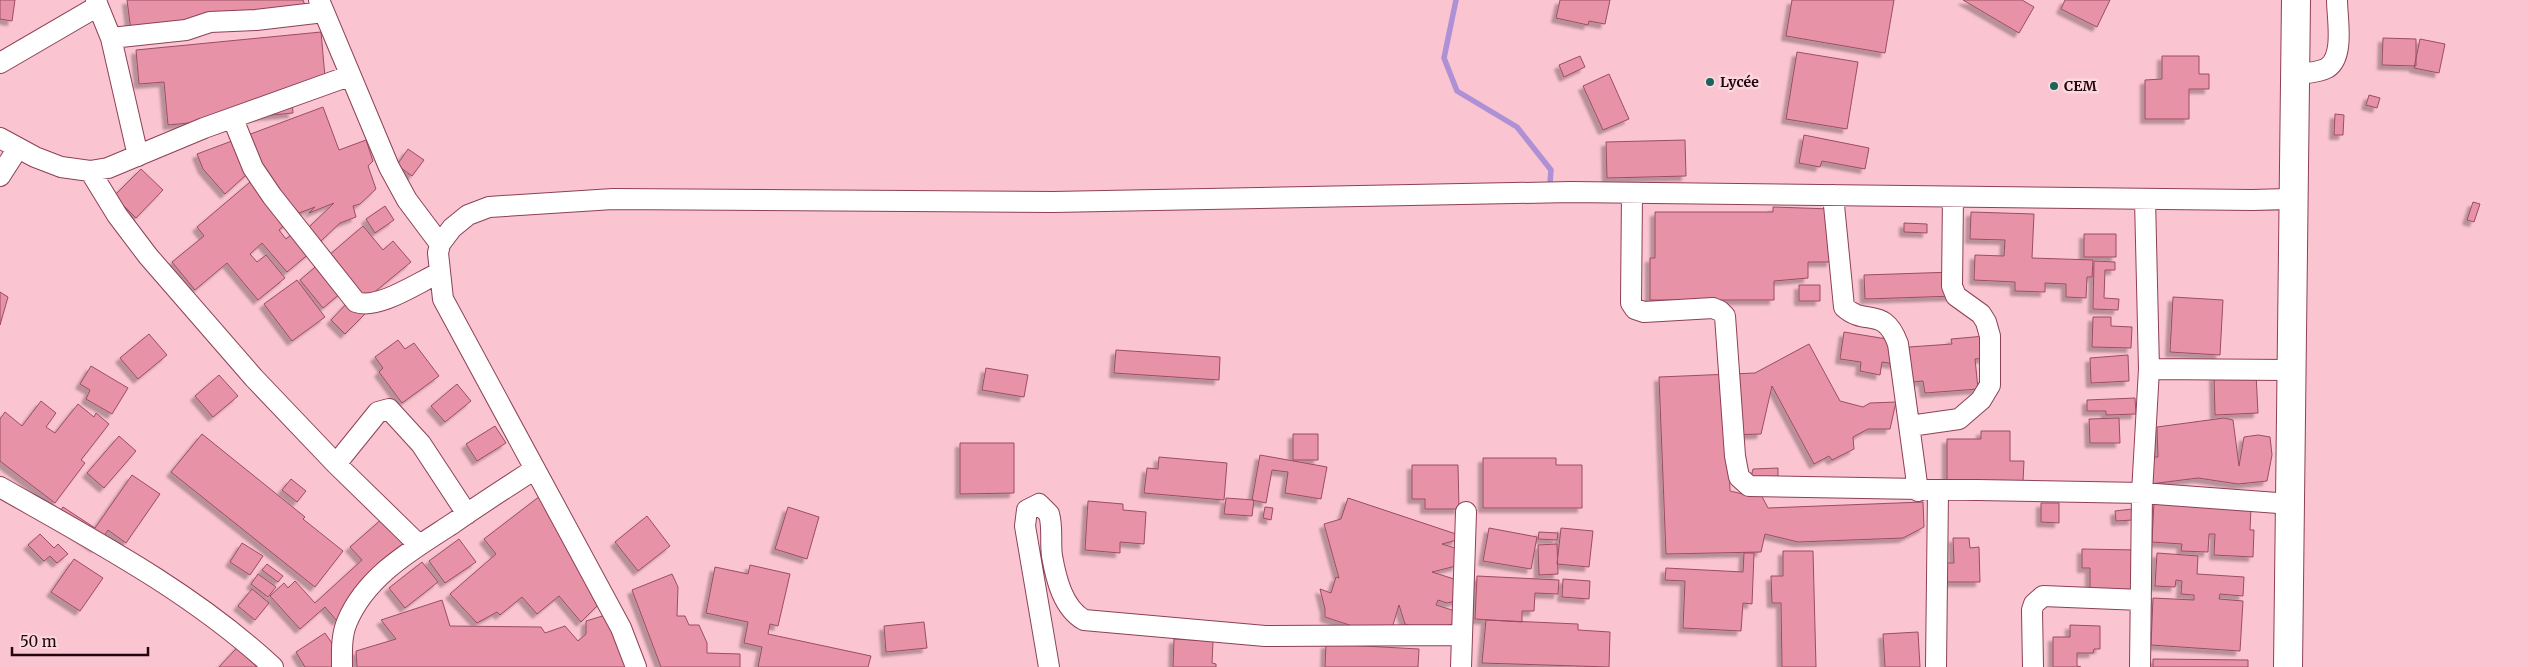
<svg xmlns="http://www.w3.org/2000/svg" width="2528" height="667" viewBox="0 0 2528 667" font-family="Merriweather,serif">
<defs>
<filter id="shadow"><feDropShadow dx="-4.5" dy="4.5" stdDeviation="1" flood-color="#0004"/></filter>
</defs>
<rect width="100%" height="100%" fill="#fac4d0"/>
<g fill="none" stroke-linecap="round" stroke-linejoin="round">
<path stroke="#ae90d5" stroke-width="5.5" d="M1456,0l-12,58 13,33 60,36 34,43 -1,13"/>
</g>
<path fill="#e792a7" stroke="#9b4d63" filter="url(#shadow)" d="M0,0h15l-3,21 -12,-2z
M127,0h176l3,8 -175,23z
M1560,0h50l-5,24 -16,-3 -1,4 -32,-7z
M1792,0h102l-9,53 -99,-17z
M1963,0h59l12,7 -15,26z
M2065,0h45l-13,27 -36,-18z
M321,32l5,56 -35,3 2,22 -125,12 -4,-43 -25,2 -3,-34z
M2383,38l33,1v27l-34,-1z
M2420,39l25,5 -6,29 -25,-5z
M1797,52l61,10 -11,67 -61,-10z
M1580,56l5,11 -21,10 -5,-12z
M2162,56h37v18h10v15h-20v30h-44v-39l17,-1z
M1609,74l20,45 -26,11 -20,-44z
M2369,95l11,3 -3,10 -11,-3z
M323,107l16,43 27,-10 7,21 -5,5 8,23 -16,15 -7,2 3,11 -16,6 -19,18 -13,-13 26,-25 -25,10 6,-6 -16,6 -43,-47 -31,28 -22,-25 -6,-15z
M2335,114l9,1 -1,20h-9z
M1804,135l65,13 -4,21 -43,-8 -2,6 -21,-4z
M1685,140l1,36 -79,2 -1,-36z
M408,149l16,11 -12,16 -15,-11z
M141,169l22,21 -27,28 -22,-22z
M256,177l36,42 -13,11 7,9 14,-12 17,20 -30,25 -25,-29 -12,11 7,8 9,-7 19,23 -27,22 -31,-37 -32,27 -23,-28 32,-26 -7,-9z
M2473,202l7,2 -6,18 -7,-2z
M385,206l9,14 -19,13 -9,-14z
M1773,207l58,2v53h-23v16l-34,3v19h-124v-42h5v-46h118z
M1971,212l63,2 -2,44 61,2 -1,17h-5l-1,21 -20,-1v-13l-21,-1v9l-30,-1v-9l-41,-2 1,-25 29,1 1,-16 -35,-1z
M1904,223l23,1v9l-23,-1z
M363,226l20,24 10,-9 18,21 -45,37 -13,-16 -30,25 -23,-28z
M2084,234h32v23h-32z
M2094,261l21,1v8h-10l-1,28 15,1 -1,11 -25,-1z
M1954,272l1,24 -90,3 -1,-24z
M297,280l28,37 -33,24 -28,-37z
M1799,285h21v16h-21z
M0,292l8,5 -8,28z
M2173,297l50,3 -3,55 -50,-3z
M350,300l15,14 -20,20 -14,-14z
M2093,317h18v9l21,1 -1,21 -39,-1z
M1844,332l55,9 -4,23 -13,-2 -2,13 -20,-4 1,-9 -21,-3z
M149,334l18,21 -29,24 -18,-21z
M1985,336l2,22 -12,1 3,30 -53,4 -2,-12 -11,1 -3,-35 43,-3 -1,-5z
M398,340l7,9 9,-6 25,33 -37,27 -23,-31 4,-4 -8,-11z
M1809,344l31,57 23,6 7,-4 26,-1 -6,27h-22l-15,8 1,12 -22,11 -3,-4 -15,8 -42,-78 -11,48 -33,1 2,56 17,4 6,-26 25,-1v10l-20,11 10,19 155,-6 1,25 -21,11 -105,4 -33,-8 -4,18 -95,2 -7,-177 96,-4z
M1116,350l104,7 -1,23 -105,-7z
M2128,355l1,26 -38,2 -1,-25z
M91,366l37,22 -16,26 -26,-15 4,-9 -10,-6z
M986,368l42,7 -4,22 -42,-7z
M2256,374l2,39 -43,2 -1,-39z
M219,375l19,21 -25,21 -18,-21z
M457,384l14,17 -26,21 -14,-16z
M2135,398l1,16 -30,1v-4h-19v-11z
M41,401l15,12 -10,14 9,6 23,-29 16,13 2,-4 13,11 -28,36 4,3 -30,40 -55,-42v-42l5,-7 17,14z
M2119,418l1,25h-30l-1,-24z
M2224,418l9,2 6,46 5,-29 14,-2 12,2 2,18 -5,26 -29,3 -40,-6 -48,6 3,-27h5l-1,-30z
M495,426l11,17 -29,18 -11,-17z
M1981,431h29v30h14l-1,21 -76,-1v-42h34z
M202,434l103,83 -2,2 40,32 -28,36 -144,-115z
M1293,434h25v26h-25z
M119,436l17,15 -32,37 -17,-15z
M960,443h54v50l-54,1z
M1260,455l67,12 -6,32 -36,-6 3,-21 -16,-2 -6,33 -14,-3z
M1159,457l68,6 -3,37 -80,-7 3,-25 11,1z
M1483,458h73v7h26v43h-99z
M1412,465h46l1,44h-34v-10h-13z
M132,475l28,19 -34,49 -18,-13 -12,18 -41,-29 8,-12 32,21z
M291,479l15,12 -9,11 -15,-12z
M540,496l61,106 -20,20 -22,-26 -22,18 -15,-17 -22,18 -3,-3 -20,11 -27,-29 46,-40 -12,-15z
M1226,498l28,2 -2,16 -28,-2z
M1348,498l108,36 1,6 -15,4 19,6 -5,16 -24,6 22,7 6,21 -13,3 -9,-3 -2,5 16,5 4,13 -29,8 -22,-7 -6,-19 -10,33 -64,-21v-8l-5,-20 11,4 5,-16 3,1 -15,-54 17,-5z
M1088,501l35,3v6l23,2 -2,32 -24,-2v11l-35,-3z
M2154,502l97,5 -1,23h4l-1,27 -39,-2 1,-21h-6l-1,18 -27,-1 1,-7 -30,-2z
M2041,503h18v20l-18,-1z
M788,507l31,10 -12,42 -32,-10z
M1265,507l8,1 -2,12 -8,-2z
M2132,509l1,11 -17,1 -1,-10z
M391,511l30,33 -84,77 -12,-14 -25,22 -30,-33 14,-13 4,5 7,-7 20,22 47,-43 -12,-13z
M647,516l23,30 -32,25 -23,-29z
M1489,528l48,9 -6,32 -48,-8z
M1561,528l32,3 -4,36 -32,-3z
M1539,532l19,1 -1,7 -19,-1z
M40,534l14,14 4,-4 10,10 -11,9 -7,-7 -6,5 -16,-16z
M1953,538h16l1,10 9,-1 1,35h-35l-1,-19h10z
M459,539l17,23 -31,21 -16,-22z
M242,543l21,13 -13,19 -20,-13z
M1557,544l1,30 -19,1 -1,-30z
M2082,549l55,1v43h-47v-25h-8z
M1783,551h30l3,116h-34l-1,-64h-9l-1,-27h12z
M1744,553h10l-2,51 -9,-1 -2,28 -58,-3 2,-47 -20,-1 1,-12 77,4z
M2157,553l41,3 -1,18 47,3 -1,19 -23,-2 -1,5 24,2 -3,50 -89,-6 2,-47 41,2v-5l-13,-1 1,-13 -6,-1 -1,7 -20,-1z
M74,559l29,19 -23,33 -29,-19z
M422,562l16,20 -33,26 -16,-20z
M267,564l16,12 -5,6 -16,-12z
M750,565l40,9 -12,52 -8,-2 -2,10 103,22 -3,11h-110l4,-20 -18,-4 4,-21 -42,-9 9,-46 33,7z
M258,574l18,13 -8,10 -17,-13z
M672,574l6,13 -1,29h8l4,9h10l8,18v10l33,1v13h-79l-29,-77z
M1477,576l82,4 -1,14 -23,-1 -1,18h-12v11l-47,-3z
M1563,579l27,2 -1,18 -27,-2z
M252,589l17,14 -14,17 -17,-14z
M442,600l8,26 91,1 4,6 20,-7 13,15 8,-7v-13l23,-7 21,53h-273l-1,-16 40,-12 -15,-19z
M1486,620l92,4v6l32,2 -1,35 -127,-4z
M924,622l3,26 -41,4 -2,-26z
M2070,625l30,1v23h-6l-1,4h-16v13l4,1h-28v-30h17z
M1918,632l2,35h-35l-2,-33z
M325,633l23,34h-43l-9,-15z
M247,637l20,30h-48z
M1174,639l39,2 -1,22 4,1v3h-43z
M1326,644l93,5 -1,18h-93z
M2153,659l95,1v7h-95z"/>
<g fill="none" stroke-linecap="round" stroke-linejoin="round">
<g stroke="#8c4157" stroke-width="22">
<path id="street" d="M319,0l70,167 18,33 33,44
M98,6l13,32 27,118
M111,38l75,-8 24,-8 46,-2 68,-8
M0,63l98,-57 -2,-6
M2296,74c9,-1 22,-1 31,-6 18,-11 10,-50 10,-68
M233,119l20,49 19,28 84,106c22,8 61,-19 83,-29
M0,138l35,19 26,10 29,4 18,-3 96,-40 145,-52
M90,171l27,44 31,41 106,122 82,86 83,81
M0,176l18,-28
M1632,193l-1,110 4,6 9,3 69,-4 7,3 5,5 10,140 4,21 10,9 393,7 150,11
M1833,195l11,112c22,20 40,-2 54,37l20,147
M2149,369l142,1
M1910,426l49,-7 22,-19 9,-15v-49l-4,-14 -5,-8 -25,-18 -4,-10 1,-89
M336,464l42,-52 11,-3 32,35 46,70
M0,487c95,54 192,105 273,180
M342,667c0,-15 -1,-31 5,-45 19,-46 65,-72 105,-98 27,-19 55,-37 83,-55
M636,667l-15,-39 -178,-329 -5,-46 2,-9 12,-16 16,-13 21,-8 124,-8 440,3 518,-10 681,8 41,-1
M1049,667l-24,-141 2,-16 12,-6 10,10c4,13 1,28 3,42 4,23 11,52 32,64l181,16 197,-1
M1461,667l5,-155
M1936,667l2,-176
M2033,667l-1,-57 2,-6 9,-8 98,4
M2140,667l2,-174 7,-124 -4,-170"/>
</g>
<g stroke="#8c4157" stroke-width="30">
<path id="secondary" d="M2288,667l8,-667"/>
</g>
<use href="#street" stroke="#fff" stroke-width="20"/>
<use href="#secondary" stroke="#fff" stroke-width="28"/>
</g>
<g fill="#1a645c" stroke="#fbd7de" stroke-width="2">
<circle cx="1710" cy="82" r="5"/>
<circle cx="2054" cy="86" r="5"/>
</g>
<g text-anchor="middle" dominant-baseline="central" stroke-width="5" stroke-linejoin="round" paint-order="stroke">
<g font-size="14" font-weight="bold" fill="#23050f" stroke="#fbd7de" text-anchor="start">
<text x="1720" y="82">Lycée</text>
<text x="2064" y="86">CEM</text>
</g>
</g>
<path d="M12 647v8h136v-8" fill="none" stroke="#23050f" stroke-width="2.5"/>
<text x="20" y="647" font-size="15" fill="#23050f" stroke="#fbd7de" stroke-width="4" paint-order="stroke">50 m</text>
</svg>
